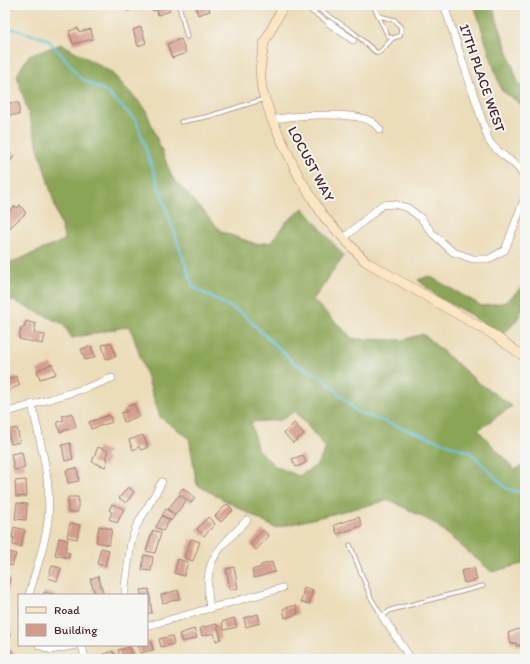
<svg xmlns="http://www.w3.org/2000/svg" width="530" height="664" viewBox="0 0 530 664" font-family="Itim,sans-serif">
<rect width="100%" height="100%" fill="#f6f6f2"/>
<filter id="ink" filterUnits="userSpaceOnUse"><feTurbulence type="fractalNoise" baseFrequency=".025" numOctaves="2"/><feDisplacementMap in="SourceGraphic" scale="8" xChannelSelector="R" yChannelSelector="G"/><feConvolveMatrix kernelMatrix="1 2 1 2 8 2 1 2 1" color-interpolation-filters="sRGB"/></filter>
<filter id="wash" filterUnits="userSpaceOnUse"><feTurbulence type="fractalNoise" baseFrequency=".012" numOctaves="4" result="noise"/><feDisplacementMap in="SourceGraphic" scale="16" xChannelSelector="R" yChannelSelector="G"/><feGaussianBlur stdDeviation="0.9" result="paint"/><feColorMatrix in="noise" values="0 0 0 0 0 0 0 0 0 0 0 0 0 0 0 0 0 1.4 0 .05"/><feComposite in="paint" operator="in"/></filter>
<g filter="url(#wash)">
<rect width="100%" height="100%" fill="#ecddba"/>
<path fill="#8ba557" stroke="#6a6241" fill-rule="evenodd" d="M474,5h18l27,80 6,-2v24l-24,-17z
M62,44l49,28 34,36 27,69 50,55 34,12 15,-2 14,-19 18,-15 41,48 -31,44 40,39 49,1 21,-6 56,49 33,23 -34,24 37,40 10,-6v99l-33,9 -58,-49 -44,-23 -115,28 -78,-43 -8,-47 -29,-21 -30,-91 -58,12 -9,-14 -58,-27v-32l60,-25 -48,-165 12,-20zM295,411l31,37 -9,17 -18,11 -24,-10 -18,-17 -6,-27 30,-2z
M429,276l53,30 24,-4 19,-18c0,24 -3,34 -22,50l-12,-5 -20,-14 -33,-18 -20,-17z"/>
<g fill="none" stroke-linecap="round" stroke-linejoin="round">
<path stroke="#64c7e2" stroke-width="2" d="M5,30l8,-1 34,10 18,19 15,20 25,13 31,29 57,167 50,27 51,49 28,14 35,35 113,40 36,36 19,6"/>
</g>
<g id="blocks">
<path fill="#d49b8c" d="M125,5h15l1,2 -14,4z
M151,5h17l2,6 -12,4 -1,-5 -4,1z
M195,5h13l2,6 -12,4z
M141,27l5,16 -8,3 -5,-16z
M78,28l1,4 12,-3 2,10 -20,5 -4,-13z
M181,39l5,14 -14,5 -5,-14z
M5,103h14v12h-14z
M5,150l9,6 -5,7 -4,-3z
M20,205l6,8 -19,17 -2,-2v-13l10,-9 2,2z
M26,321l10,3 -2,9 11,2 -2,9 -24,-5 2,-11h3z
M111,342l5,14 -10,3 -4,-14z
M91,346l4,11 -10,3 -4,-11z
M52,364l4,10 -16,5 -3,-9z
M16,376l4,9 -15,7v-11z
M134,404l5,12 -15,6 -3,-9 6,-2 -2,-4z
M72,413l4,14 -16,5 -3,-10 7,-2 -2,-4z
M109,415l3,7 -21,7 -2,-7z
M294,423l10,11 -11,9 -9,-10z
M17,428l3,14 -9,2 -3,-14z
M143,435l5,12 -7,3 -2,-3 -6,3 -4,-10z
M70,443l3,16 -8,2 -3,-16z
M98,447l10,4 -3,7 3,1 -3,8 -13,-5z
M22,452l3,16 -11,2 -3,-16z
M303,455l3,8 -10,4 -4,-8z
M77,468l2,13 -11,2 -2,-13z
M26,480l1,16 -11,1 -1,-16z
M128,487l6,5 -8,11 -7,-5z
M183,488l12,10 -4,5 -12,-10z
M179,495l7,6 -11,14 -7,-6z
M68,497h10v15h-10z
M17,503l10,1 -1,16 -11,-1z
M112,504l12,5 -7,14 -8,-4 3,-7 -3,-2z
M227,504l6,6 -12,12 -6,-6z
M166,509l9,6 -4,6 -9,-6z
M162,516l8,4 -7,11 -7,-4z
M208,517l7,7 -11,12 -7,-7z
M359,517l3,9 -25,8 -3,-9z
M70,523l10,2 -3,14 -10,-2z
M99,526l13,3 -3,16 -13,-3z
M14,527l11,3 -4,17 -8,-2 1,-7h-2z
M153,530l8,3 -6,20 -9,-2z
M263,530l6,6 -13,14 -6,-6z
M59,538l9,2 -3,12 5,1 -1,5 -14,-3z
M191,539l9,3 -7,19 -9,-3z
M101,548l8,2 -4,16 -8,-2z
M7,551l9,3 -4,12 -7,-2z
M144,555l9,2 -2,14 -9,-1z
M178,559l10,3 -4,14 -10,-3z
M272,562l3,10 -21,6 -2,-8 9,-3v-2z
M52,566l9,2 -4,13 -9,-3z
M234,567l4,21 -8,2 -4,-21z
M474,568l3,12 -13,3 -3,-12z
M98,576l5,16 -8,3 -5,-16z
M5,578l5,1 -4,17h-1z
M304,587l9,3 -4,14 -8,-2z
M149,589l3,24h-5v-18h-6v-5z
M178,590l2,9 -17,4 -2,-8z
M44,592l11,2v1h-11z
M296,605l2,9 -13,4 -2,-9z
M258,614l2,9 -14,4 -2,-9z
M234,618l3,9 -13,3 -2,-8z
M5,624h3l2,12 -5,1z
M217,624l4,15 -5,2 -2,-8 -12,3 -2,-8z
M524,627l1,17 -8,2 -1,-3 -5,1 -3,-11z
M194,629l3,9 -15,4 -3,-8z
M172,636l2,8 -13,3 -2,-8z
M151,641l2,9 -13,3 -2,-8h9v-3z
M8,647l8,9 -3,3h-6l-2,-2v-8z
M130,647l3,8 -13,3 -2,-8z
M113,651l2,8h-13l-1,-4z"/>
</g>
</g>
<g filter="url(#ink)">
<use href="#blocks" fill-opacity="0" stroke="#9b7e72" stroke-width="1"/>
<g fill="none" stroke-linecap="round" stroke-linejoin="round">
<g stroke="#9b7e72" stroke-width="5">
<path id="service" d="M179,5l8,32
M302,5l27,18
M313,5l40,27 24,21 3,-1 13,-14
M373,5l15,31 5,2 7,-2 1,-8 -6,-8 -16,-4
M5,7l7,-2
M181,122l29,-6 54,-17
M350,545l21,53 11,18 9,-6 92,-24"/>
</g>
<g stroke="#9b7e72" stroke-width="8">
<path id="minor" d="M444,5l45,136c12,18 34,21 36,43
M329,23l24,17
M272,120c21,-5 76,-8 96,0 5,2 9,6 12,10
M344,238l38,-33 12,-1 14,4 13,10 11,15 21,19 20,7h16l16,-9 20,-53
M5,413l84,-26 23,-9
M29,595c6,-23 17,-52 19,-75 4,-38 -8,-78 -16,-116
M125,595v-8l6,-45 5,-15 26,-45
M210,609c-8,-49 5,-56 37,-89
M382,616l29,43
M147,626l135,-38
M39,645l12,5 26,-5
M82,645l3,14"/>
</g>
<g stroke="#9b7e72" stroke-width="10">
<path id="secondary" d="M284,5l-20,38 -4,27 2,20 10,30 27,57 25,40 41,44 127,73 33,23"/>
</g>
<use href="#service" stroke="#fff" stroke-width="3.5"/>
<use href="#minor" stroke="#fff" stroke-width="7"/>
<use href="#secondary" stroke="#fbe6c4" stroke-width="9"/>
</g>
</g>
<g text-anchor="middle" dominant-baseline="central" stroke-width="4" stroke-linejoin="round" paint-order="stroke">
<g font-size="14" fill="#4a1f2b" stroke="#f6f6f2">
<text transform="translate(482 78) rotate(71)">17TH PLACE WEST</text>
<text transform="translate(311 164) rotate(62)">LOCUST WAY</text>
</g>
</g>
<rect width="530" height="664" fill="none" stroke="#f6f6f2" stroke-width="20"/>
<rect x="18" y="594" width="130" height="52" fill="#f6f6f2" stroke="#b1a0a2"/>
<rect x="26" y="607" width="20" height="6" fill="#fbe6c4" stroke="#b1a0a2"/>
<text x="54" y="614" font-size="12" fill="#4a1f2b">Road</text>
<rect x="26" y="624" width="20" height="12" fill="#d49b8c" stroke="#b1a0a2"/>
<text x="54" y="634" font-size="12" fill="#4a1f2b">Building</text>
</svg>
